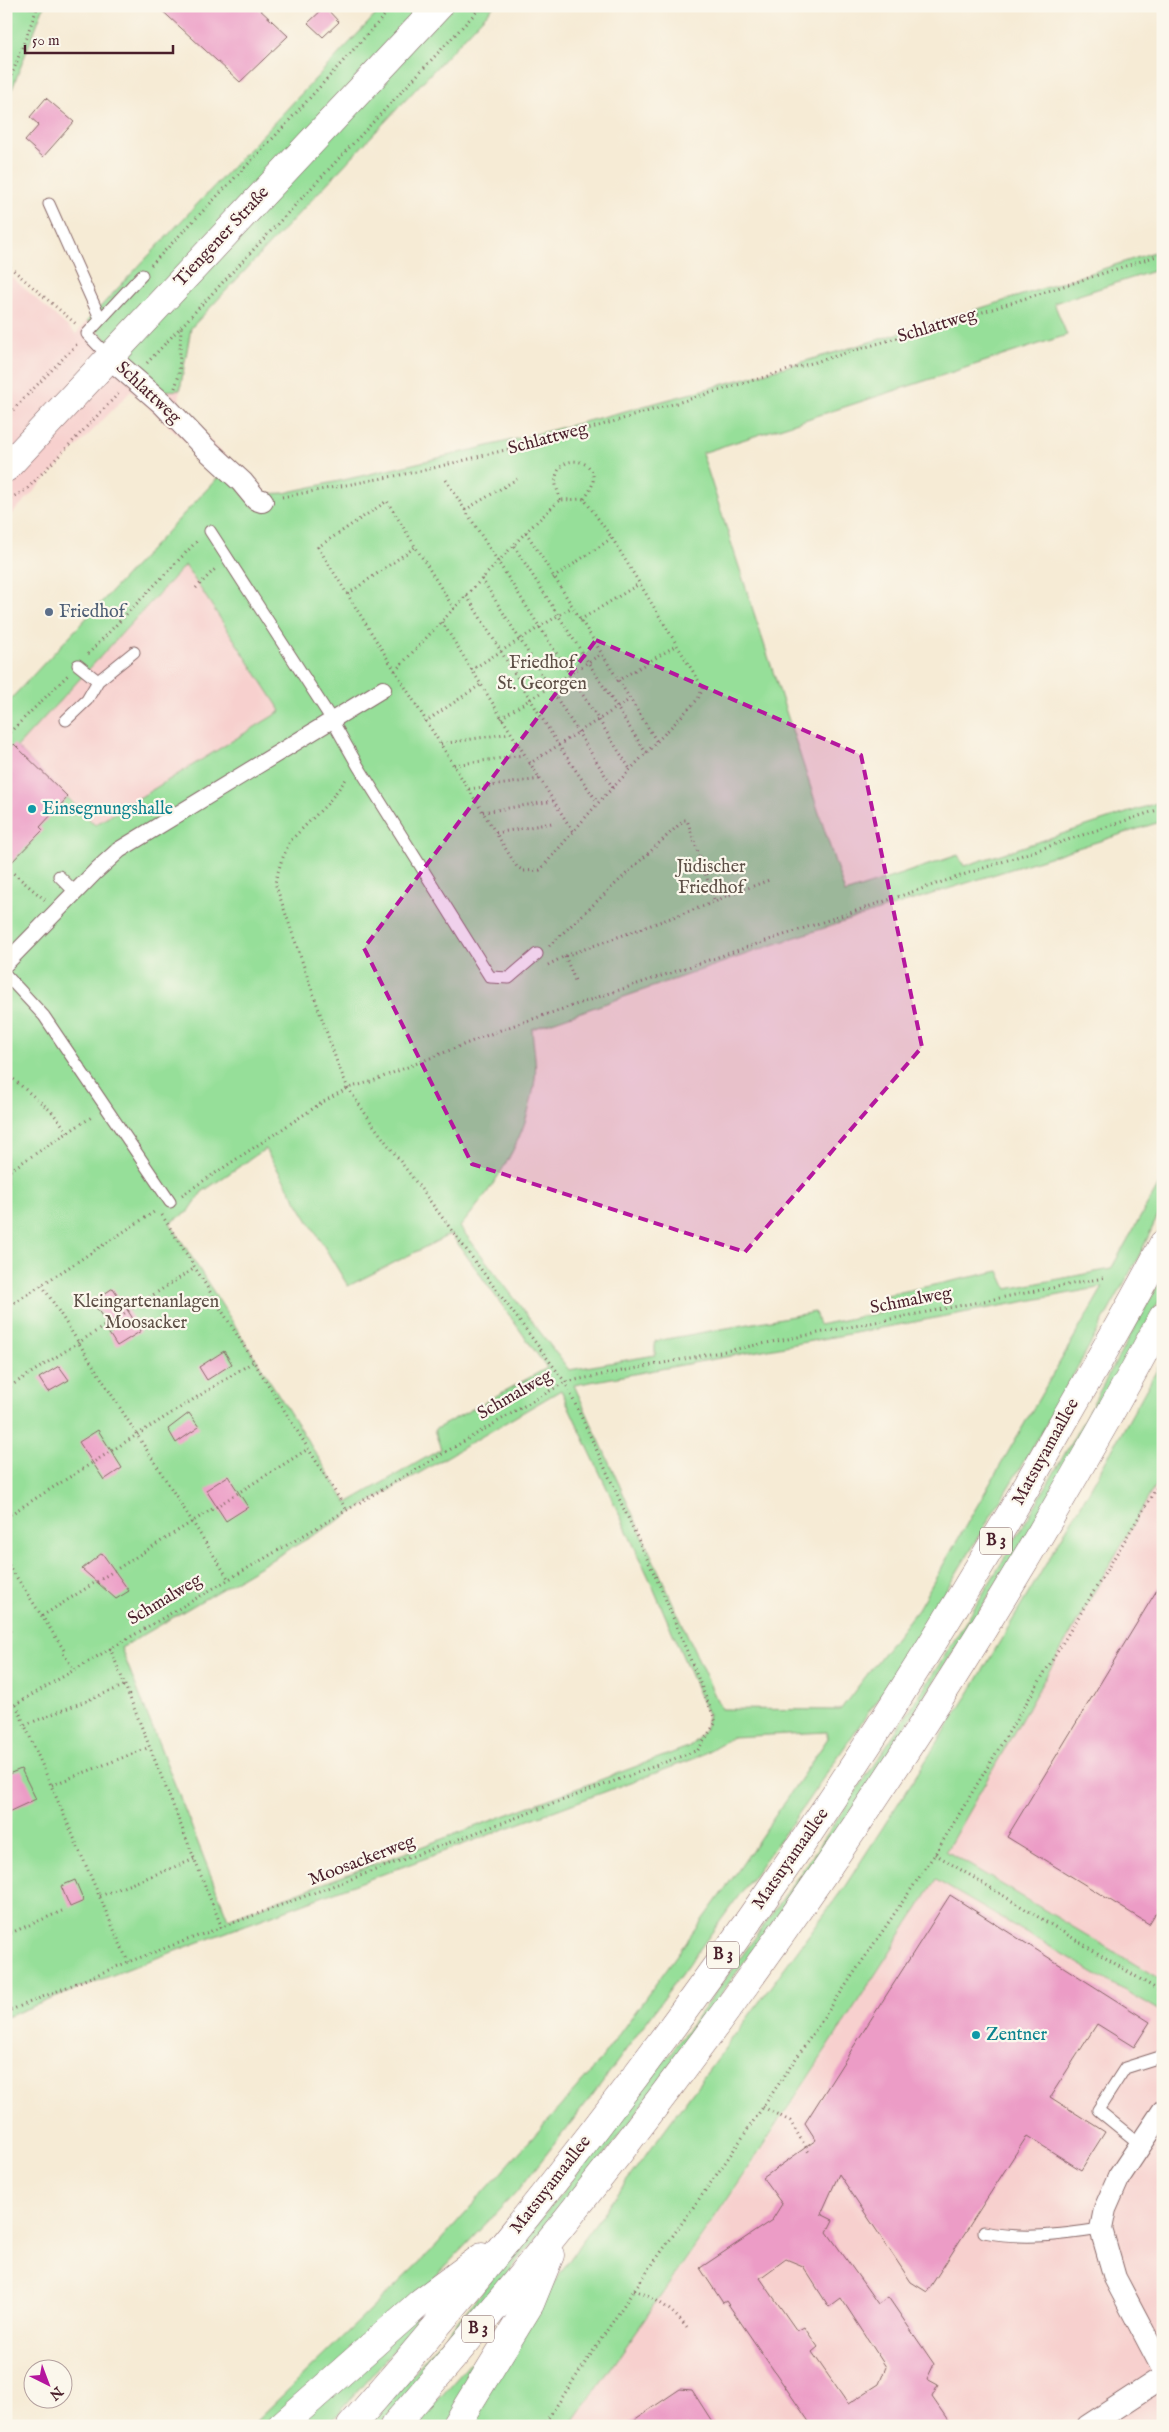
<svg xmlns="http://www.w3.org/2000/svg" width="1169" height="2432" viewBox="0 0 1169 2432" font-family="'IM FELL English',serif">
<rect width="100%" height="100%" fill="#fbf7ec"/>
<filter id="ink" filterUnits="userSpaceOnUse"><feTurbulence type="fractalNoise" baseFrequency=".02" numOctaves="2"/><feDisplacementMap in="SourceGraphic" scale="10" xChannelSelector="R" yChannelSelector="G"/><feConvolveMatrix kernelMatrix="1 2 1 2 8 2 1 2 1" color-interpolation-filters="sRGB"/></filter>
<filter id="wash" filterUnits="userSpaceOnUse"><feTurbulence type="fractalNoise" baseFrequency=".0096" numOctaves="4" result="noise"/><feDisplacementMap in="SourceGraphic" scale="20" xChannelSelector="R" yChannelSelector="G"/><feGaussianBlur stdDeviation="1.12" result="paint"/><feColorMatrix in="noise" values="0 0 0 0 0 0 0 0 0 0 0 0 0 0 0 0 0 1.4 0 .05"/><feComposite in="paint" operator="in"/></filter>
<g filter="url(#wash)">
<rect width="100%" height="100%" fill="#f6ebd5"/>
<path fill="#f7d0ce" d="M6,272l70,62 11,-13 75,70 18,-1 -1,11 25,34 61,59 1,18 -14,-6 -52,-51 -69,-64 -125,129z
M185,565l97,146 -187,114 -78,-78z
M1163,1472v509l-217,-130z
M936,1880l227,133v413h-593l110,-156 111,-164z"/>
<path fill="#96df99" stroke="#707f62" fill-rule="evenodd" d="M6,6h38l-38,99z
M384,6h110l-303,322 -11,62 -18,1 -75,-70z
M1163,249v19l-109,35 13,32 -365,118 143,440 113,-38 6,11 199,-65v20l-370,117 -261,91c1,16 5,34 3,50 -7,58 -38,104 -75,148l109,143 86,-15v-14l160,-29 4,13 73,-15 -5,-15 112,-24 8,18 104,-20 52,-92v28l-24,51 -95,172 -143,237 -106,154 -197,269 -78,100 -84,88 -7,34 -102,116h-76l181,-176 161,-180 144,-198 91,-134 -2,-6 -94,5 -36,21 -553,205 -137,54v-1313l218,-233 28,35 14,6 -1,-18 19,-1c298,-64 590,-147 879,-244zM185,565l96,146 -186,114 -78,-78zM265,1149l83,137 103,-52 96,134 -113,62 7,19 -94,54 -177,-280 19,-12 13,-19zM1103,1287l-184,320 -79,103 -119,-1 -147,-324zM561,1390l88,188 59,137c-2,15 -8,23 -20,32l-460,172 -107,-271z
M1163,1276v18l-135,240 -174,274 -229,321 -183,225 -63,72h-11c172,-199 335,-406 481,-624 60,-89 119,-181 173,-274 49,-83 94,-167 141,-252z
M1163,1359v113l-217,379 217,130v32l-227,-133c-118,185 -239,367 -366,546h-155l80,-91 41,-24 44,-67 265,-358 125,-194 118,-199z"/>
<g id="blocks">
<path fill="#ec9cc6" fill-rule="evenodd" d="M157,6h99l32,30 -48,46z
M325,7l14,15 -16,15 -15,-14z
M46,98l28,24 -31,35 -18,-16 14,-16 -9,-8z
M14,744l54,53 -28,30 3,3 -37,38v-116z
M113,1288l28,43 -24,15 -9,-14 4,-2 -20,-28z
M224,1351l8,13 -25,16 -8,-13z
M59,1366l10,14 -21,12 -9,-14z
M189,1413l10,14 -23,16 -8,-14z
M98,1430l24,38 -18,12 -25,-38z
M228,1476l20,31 -22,14 -20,-31z
M102,1553l27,38 -13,8 -34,-30z
M1163,1580v321l-14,23 -142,-87z
M21,1769l15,30 -30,14v-38z
M75,1880l9,21 -14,6 -9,-21z
M950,1895l200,127 -16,25 -37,-23 -47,73 55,35 -24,38 -54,-34 -100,156 -16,-10 -72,-108 -18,40 12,6 -6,12 51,72 10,-7 46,67 -7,15 11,6 -6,12 20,29h-140l-86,-125 -3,2 -23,-35 72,-48 10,-16 -19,-26 53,-38 -11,-17zM786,2259l17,7 26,41 12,-9 45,69 -7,17 -31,20 -36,-52 6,-5 -14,-20 -7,4 -37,-53z
M680,2389l12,1 23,36h-90z"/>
</g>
</g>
<g filter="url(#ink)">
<use href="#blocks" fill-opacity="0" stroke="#866666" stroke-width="1"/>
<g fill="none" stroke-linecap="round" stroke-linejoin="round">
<g stroke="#866666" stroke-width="13">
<path id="service" d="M49,204l51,114
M109,357l-22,-23 55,-59
M210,531l122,189 26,46 132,211 19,1 28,-24
M98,681l36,-29
M66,720l21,-20 11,-19 -20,-16
M59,876l16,16
M6,975l38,41 126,186
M1141,2145l-43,-35 27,-42 38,-12
M984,2232c39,8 78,3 117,-3"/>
</g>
<g stroke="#866666" stroke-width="18">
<path id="pedestrian" d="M6,963l90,-92 23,-21 264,-161"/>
</g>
<g stroke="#866666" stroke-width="24">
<path id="minor" d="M109,357l54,47 42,44 37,34 14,17 6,2
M1163,2111l-44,66 -14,32 -4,20 14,49 48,91
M1088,2426l75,-49"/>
</g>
<g stroke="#866666" stroke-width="29">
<path id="tertiary" d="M6,468l433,-462"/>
</g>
<g stroke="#866666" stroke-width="29">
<path id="trunk" d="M281,2426l140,-124 61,-45
M351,2426c268,-306 506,-639 706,-993 35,-62 73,-124 106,-189
M394,2426c297,-340 555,-711 769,-1109
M455,2426l75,-122 20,-49"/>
</g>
<path stroke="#866666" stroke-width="3" stroke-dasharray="1 4" stroke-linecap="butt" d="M6,90l32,-84
M6,264l70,60
M151,265l126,-131 116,-128
M147,363l335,-357
M175,388l4,-13 2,-48
M6,417l71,-73
M446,480l184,289
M282,497l139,-26 164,-41 376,-111 202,-65
M560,500c-1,-8 -6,-15 -4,-23 6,-30 58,-14 28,22
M6,501l21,-12 92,-96
M465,510l52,-31
M526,532l131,210
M514,546l132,207
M553,578l59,-40
M482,579l131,209
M196,588l20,-20
M348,594l67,-47
M467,596l92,150 39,57
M454,609l-67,-108 -69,46 199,320 7,4 16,-1 58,-67 100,-104 5,-11 -91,-150 -28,-39
M580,620l59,-36
M442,622l131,210
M88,654l110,-114
M471,670l101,-63
M395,671l131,-139 34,-32 24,-1
M617,681l60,-36
M501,718l100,-64
M425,722l55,-37
M6,736l62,-61
M441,744l69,-11
M529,764l100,-64
M454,765l69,-10
M469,789l71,-10
M483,812l70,-11
M496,833l56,-10
M6,867l39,33
M549,946l135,-126h3l28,82
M565,956l11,27
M548,965l17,-9 150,-54 9,-5 45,-17
M6,1073l45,38 18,22
M6,1173l87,-57
M182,1195l141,-93 25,-14 22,-6 133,-53 660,-221
M162,1215l184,294
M42,1285l186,293
M6,1308l151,-98
M6,1389l189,-121
M6,1517l247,-155
M6,1561l58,89 -1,3 11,17
M42,1616l266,-167
M6,1632l5,-2
M110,1648l112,280
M16,1705l112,257
M6,1710l559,-328 538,-104
M25,1725l101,-40
M52,1785l98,-38
M6,1791l2,-1
M935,1854l228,139
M100,1896l95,-37
M6,1935l56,-24
M6,2012l122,-50 570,-212 18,-28 -53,-129 -98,-211 -194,-260 -23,-34 -10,-23 -63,-182 6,-21 9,-21 37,-37 21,-27
M763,2107l27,14 20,33
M634,2290c23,9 38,19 53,38
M543,2426l91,-136 93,-130 208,-306 228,-377"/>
<use href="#service" stroke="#fff" stroke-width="11"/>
<use href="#pedestrian" stroke="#fff" stroke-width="16"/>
<use href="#minor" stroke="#fff" stroke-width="22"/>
<use href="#tertiary" stroke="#fff" stroke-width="28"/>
<use href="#trunk" stroke="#fff" stroke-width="28"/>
</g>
</g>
<path fill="#b5179e" fill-opacity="0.2" stroke="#b5179e" stroke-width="4" stroke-dasharray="10 6" stroke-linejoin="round" d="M596,640l265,115 61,292 -177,205 -273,-88 -108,-216z"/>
<circle fill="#5c6f8a" stroke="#fbf7ec" stroke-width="2" cx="49" cy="612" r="5"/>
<g fill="#0f9aa8" stroke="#fbf7ec" stroke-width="2">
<circle cx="32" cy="809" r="5"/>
<circle cx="976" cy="2035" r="5"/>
</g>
<g text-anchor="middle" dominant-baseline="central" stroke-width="4.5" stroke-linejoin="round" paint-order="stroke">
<g fill="#fbf7ec" stroke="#7f6065" stroke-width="1">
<rect x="980" y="1527.5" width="32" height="27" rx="4"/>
<rect x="707" y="1941.5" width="32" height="27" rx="4"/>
<rect x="462" y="2315.5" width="32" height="27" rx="4"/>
</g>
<g font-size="16" font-weight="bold" fill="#4a1f2b">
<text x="996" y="1541">B 3</text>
<text x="723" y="1955">B 3</text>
<text x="478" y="2329">B 3</text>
</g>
<g font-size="18" fill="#4a1f2b" stroke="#fbf7ec">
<text transform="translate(222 237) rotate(-47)">Tiengener Straße</text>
<text transform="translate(937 326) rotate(-17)">Schlattweg</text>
<text transform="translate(148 393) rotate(43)">Schlattweg</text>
<text transform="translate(548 439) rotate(-15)">Schlattweg</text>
<text transform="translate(911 1301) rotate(-11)">Schmalweg</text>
<text transform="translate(515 1395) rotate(-30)">Schmalweg</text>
<text transform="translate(1046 1452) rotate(-61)">Matsuyamaallee</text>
<text transform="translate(165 1600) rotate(-31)">Schmalweg</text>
<text transform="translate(791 1859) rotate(-55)">Matsuyamaallee</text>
<text transform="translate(362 1861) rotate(-21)">Moosackerweg</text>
<text transform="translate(551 2185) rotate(-52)">Matsuyamaallee</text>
</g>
<g font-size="18" fill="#4e5e75" stroke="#fbf7ec" text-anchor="start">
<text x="59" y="612">Friedhof</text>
</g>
<g font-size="18" fill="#5d4f46" stroke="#fbf7ec">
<text x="542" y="663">Friedhof<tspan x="542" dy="21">St. Georgen</tspan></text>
<text x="711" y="867">Jüdischer<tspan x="711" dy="21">Friedhof</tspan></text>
<text x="146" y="1302">Kleingartenanlagen<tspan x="146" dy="21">Moosacker</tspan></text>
</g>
<g font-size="18" fill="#0d838f" stroke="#fbf7ec" text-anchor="start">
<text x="42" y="809">Einsegnungshalle</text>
<text x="986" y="2035">Zentner</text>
</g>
</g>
<rect width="1169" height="2432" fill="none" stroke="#fbf7ec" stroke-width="25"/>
<g transform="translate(48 2384) rotate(138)"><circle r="24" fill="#fbf7ec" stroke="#b4a19f"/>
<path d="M0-4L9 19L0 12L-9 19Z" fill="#b5179e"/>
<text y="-8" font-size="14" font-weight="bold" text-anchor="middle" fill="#4a1f2b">N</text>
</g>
<path d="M25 45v8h148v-8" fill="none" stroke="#4a1f2b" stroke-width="2.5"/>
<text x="32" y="45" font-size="15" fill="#4a1f2b" stroke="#fbf7ec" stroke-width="4" paint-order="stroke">50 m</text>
</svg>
